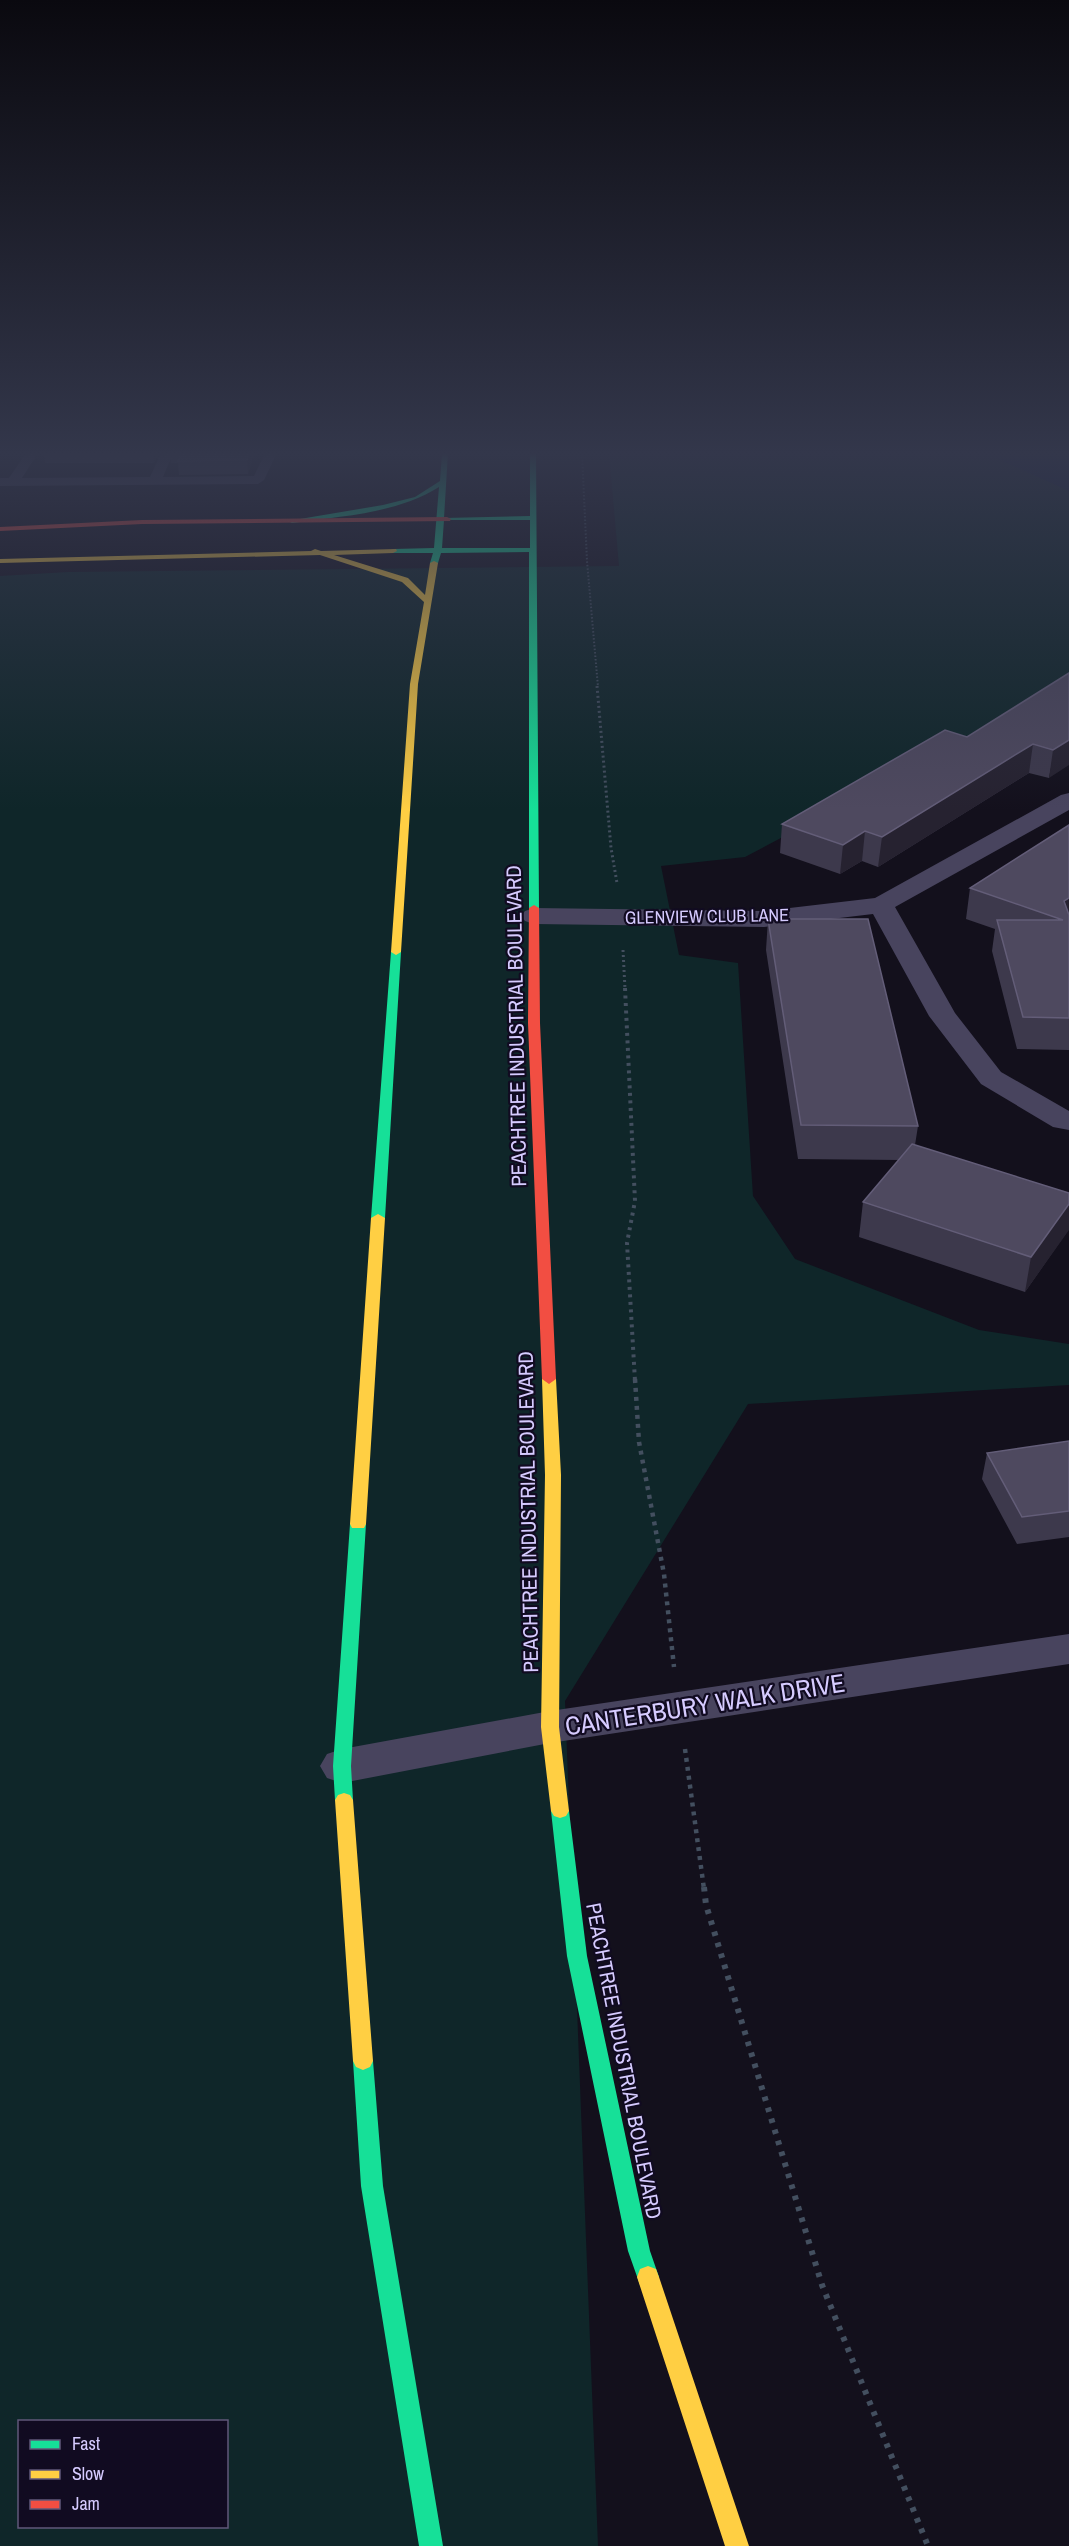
<svg xmlns="http://www.w3.org/2000/svg" width="1069" height="2546" viewBox="0 0 1069 2546" font-family="'Archivo Narrow',sans-serif">
<rect width="100%" height="100%" fill="#13101c"/>
<path fill="#0f2629" fill-rule="evenodd" d="M609,453h460v232l-324,172 -84,9 18,89 59,8 15,233 42,63 184,71 90,14v41l-321,19 -183,297 33,845h-598v-1970l68,-4 551,-6zM20,2422h206v104h-206z"/>
<path fill="#07153d" d="M985,453h84v38z"/>
<g fill="none" stroke-linecap="round" stroke-linejoin="round">
<path stroke="#434f5f" stroke-width="2" stroke-dasharray="1.5 2" stroke-linecap="butt" d="M582,453l5,108 11,126"/>
<path stroke="#434f5f" stroke-width="3" stroke-dasharray="2 3" stroke-linecap="butt" d="M597,686l14,162 6,35
M623,950l2,39"/>
<path stroke="#434f5f" stroke-width="4" stroke-dasharray="3 4.5" stroke-linecap="butt" d="M625,988l10,213 -8,42 8,138"/>
<path stroke="#434f5f" stroke-width="4.5" stroke-dasharray="4 5" stroke-linecap="butt" d="M635,1379l4,63 25,132 10,93
M685,1749l19,140"/>
<path stroke="#434f5f" stroke-width="6" stroke-dasharray="4.5 7" stroke-linecap="butt" d="M704,1887l2,18 116,380 106,261"/>
<path fill="#48445e" fill-rule="evenodd" d="M26,453h12l-16,25 128,-1 11,-24h12l-10,24 91,-1 11,-23h12l-13,27 -6,4 -258,2v-8h9z"/>
<path fill="#48445e" fill-rule="evenodd" d="M1069,793v17l-174,97 60,106 46,59 68,39v19l-16,-3 -72,-43 -52,-68 -56,-102 -109,13 -230,-3 -9,-3 -4,-5 4,-5 9,-3 230,3 111,-13 186,-103z
M1069,1634v30l-519,79 -208,40 -15,-5 -7,-12 7,-12 15,-5 208,-38z"/>
<path fill="#16e098" fill-rule="evenodd" d="M442,453h6l-4,65 86,-2v-63h6l3,455 -5,3 -5,-3v-356l-88,1 -3,10 -4,2 -4,-2 3,-10h-43l-1,-2 4,-2 41,-1 5,-61c-43,27 -98,29 -147,36l-4,-2 95,-16 32,-8 25,-16zM444,520h86v28h-88z
M396,949l5,3 -16,266 -7,4 -7,-4 20,-266z
M358,1519l6,1 2,4 -15,242 2,34 -3,5 -6,2 -6,-2 -3,-5 -2,-34 17,-242 2,-4z
M560,1804l6,2 3,5 18,145 63,295 9,26 -3,8 -8,3 -8,-3 -12,-34 -61,-295 -16,-145 3,-5z
M363,2052l7,3 3,6 10,125 60,360h-24l-58,-360 -8,-125 3,-6z"/>
<path fill="#ffcf43" fill-rule="evenodd" d="M315,549l6,2 75,-2 1,2 -4,2 -59,2 74,23 17,17 5,-32 4,-2 4,2 -20,121 -17,268 -5,3 -5,-3 19,-268 14,-82 -22,-20 -82,-27 -320,8v-4l311,-8z
M378,1214l7,4 -19,306 -2,4h-12l-2,-4 21,-306z
M549,1374l7,5 5,96 -2,252 10,84 -3,5 -6,2 -6,-2 -3,-5 -10,-84 4,-252 -3,-96z
M344,1793l6,2 3,5 20,261 -3,6 -7,3 -7,-3 -3,-6 -18,-261 3,-5z
M648,2266l8,3 3,8 90,269h-24l-88,-269 3,-8z"/>
<path fill="#f24e42" fill-rule="evenodd" d="M447,517l4,2 -1,2 -308,3 -142,7v-4l142,-7z
M534,905l5,3 1,115 16,356 -7,5 -7,-5 -14,-356 1,-115z"/>
</g>
<path fill="#3d394c" d="M44,453h114l-4,10h-109z
M170,453h84l-6,21 -69,1 -1,-12h-7z
M1069,673l-20,105 -20,-5 -151,94 -16,-6 -22,13 -60,-21 2,-29 185,-87z
M1069,825v225l-52,-1 -25,-98 3,-22 -29,-10 4,-31z
M768,919l150,207 -3,19 154,48v36l-44,63 -166,-55 4,-35 36,-42 -101,-1 -32,-209z
M1069,1441v96l-52,7 -35,-65 5,-26z"/>
<path fill="#262230" d="M153,453h5l-4,10z
M249,453h5l-6,21 -1,-14z
M1069,740v25l-20,13 4,-28z
M1033,744l-4,29 -151,94 4,-30z
M865,831l-3,30 -22,13 3,-29z
M1069,898v27l-5,-24z
M1069,1204v26l-44,62 6,-35z"/>
<path fill="#4e495f" stroke="#635d78" stroke-width="1.5" d="M182,453h67l-2,7 -69,1z
M1069,673v67l-16,10 -20,-6 -151,93 -17,-6 -22,14 -61,-21 163,-94 22,7z
M1069,825v73l-5,3 5,14v103l-46,-1 -26,-97h66l-93,-32z
M768,919h100l50,207 -117,-1z
M912,1144l157,49v11l-38,53 -168,-55z
M1069,1441v70l-47,6 -35,-64z"/>
<linearGradient id="sky" x2="0" y2="1"><stop stop-color="#0a090f"/><stop offset="0.56" stop-color="#33374b"/><stop offset="1" stop-color="#33374b" stop-opacity="0"/></linearGradient>
<rect width="1069" height="810" fill="url(#sky)"/>
<g text-anchor="middle" dominant-baseline="central" stroke-width="4.5" stroke-linejoin="round" paint-order="stroke">
<g font-size="18" fill="#d6cbff" stroke="#110b21">
<text transform="translate(707 916) rotate(-1)">GLENVIEW CLUB LANE</text>
</g>
<g font-size="21" fill="#d6cbff" stroke="#110b21">
<text transform="translate(516 1026) rotate(-91)">PEACHTREE INDUSTRIAL BOULEVARD</text>
<text transform="translate(528 1512) rotate(-91)">PEACHTREE INDUSTRIAL BOULEVARD</text>
<text transform="translate(624 2061) rotate(79)">PEACHTREE INDUSTRIAL BOULEVARD</text>
</g>
<g font-size="26" fill="#d6cbff" stroke="#110b21">
<text transform="translate(705 1704) rotate(-9)">CANTERBURY WALK DRIVE</text>
</g>
</g>
<rect x="18" y="2420" width="210" height="108" fill="#110b21" stroke="#60587a" stroke-width="1.5"/>
<rect x="30" y="2440" width="30" height="9" fill="#16e098" stroke="#60587a" stroke-width="1.5"/>
<text x="72" y="2450" font-size="18" fill="#d6cbff">Fast</text>
<rect x="30" y="2470" width="30" height="9" fill="#ffcf43" stroke="#60587a" stroke-width="1.5"/>
<text x="72" y="2480" font-size="18" fill="#d6cbff">Slow</text>
<rect x="30" y="2500" width="30" height="9" fill="#f24e42" stroke="#60587a" stroke-width="1.5"/>
<text x="72" y="2510" font-size="18" fill="#d6cbff">Jam</text>
</svg>
